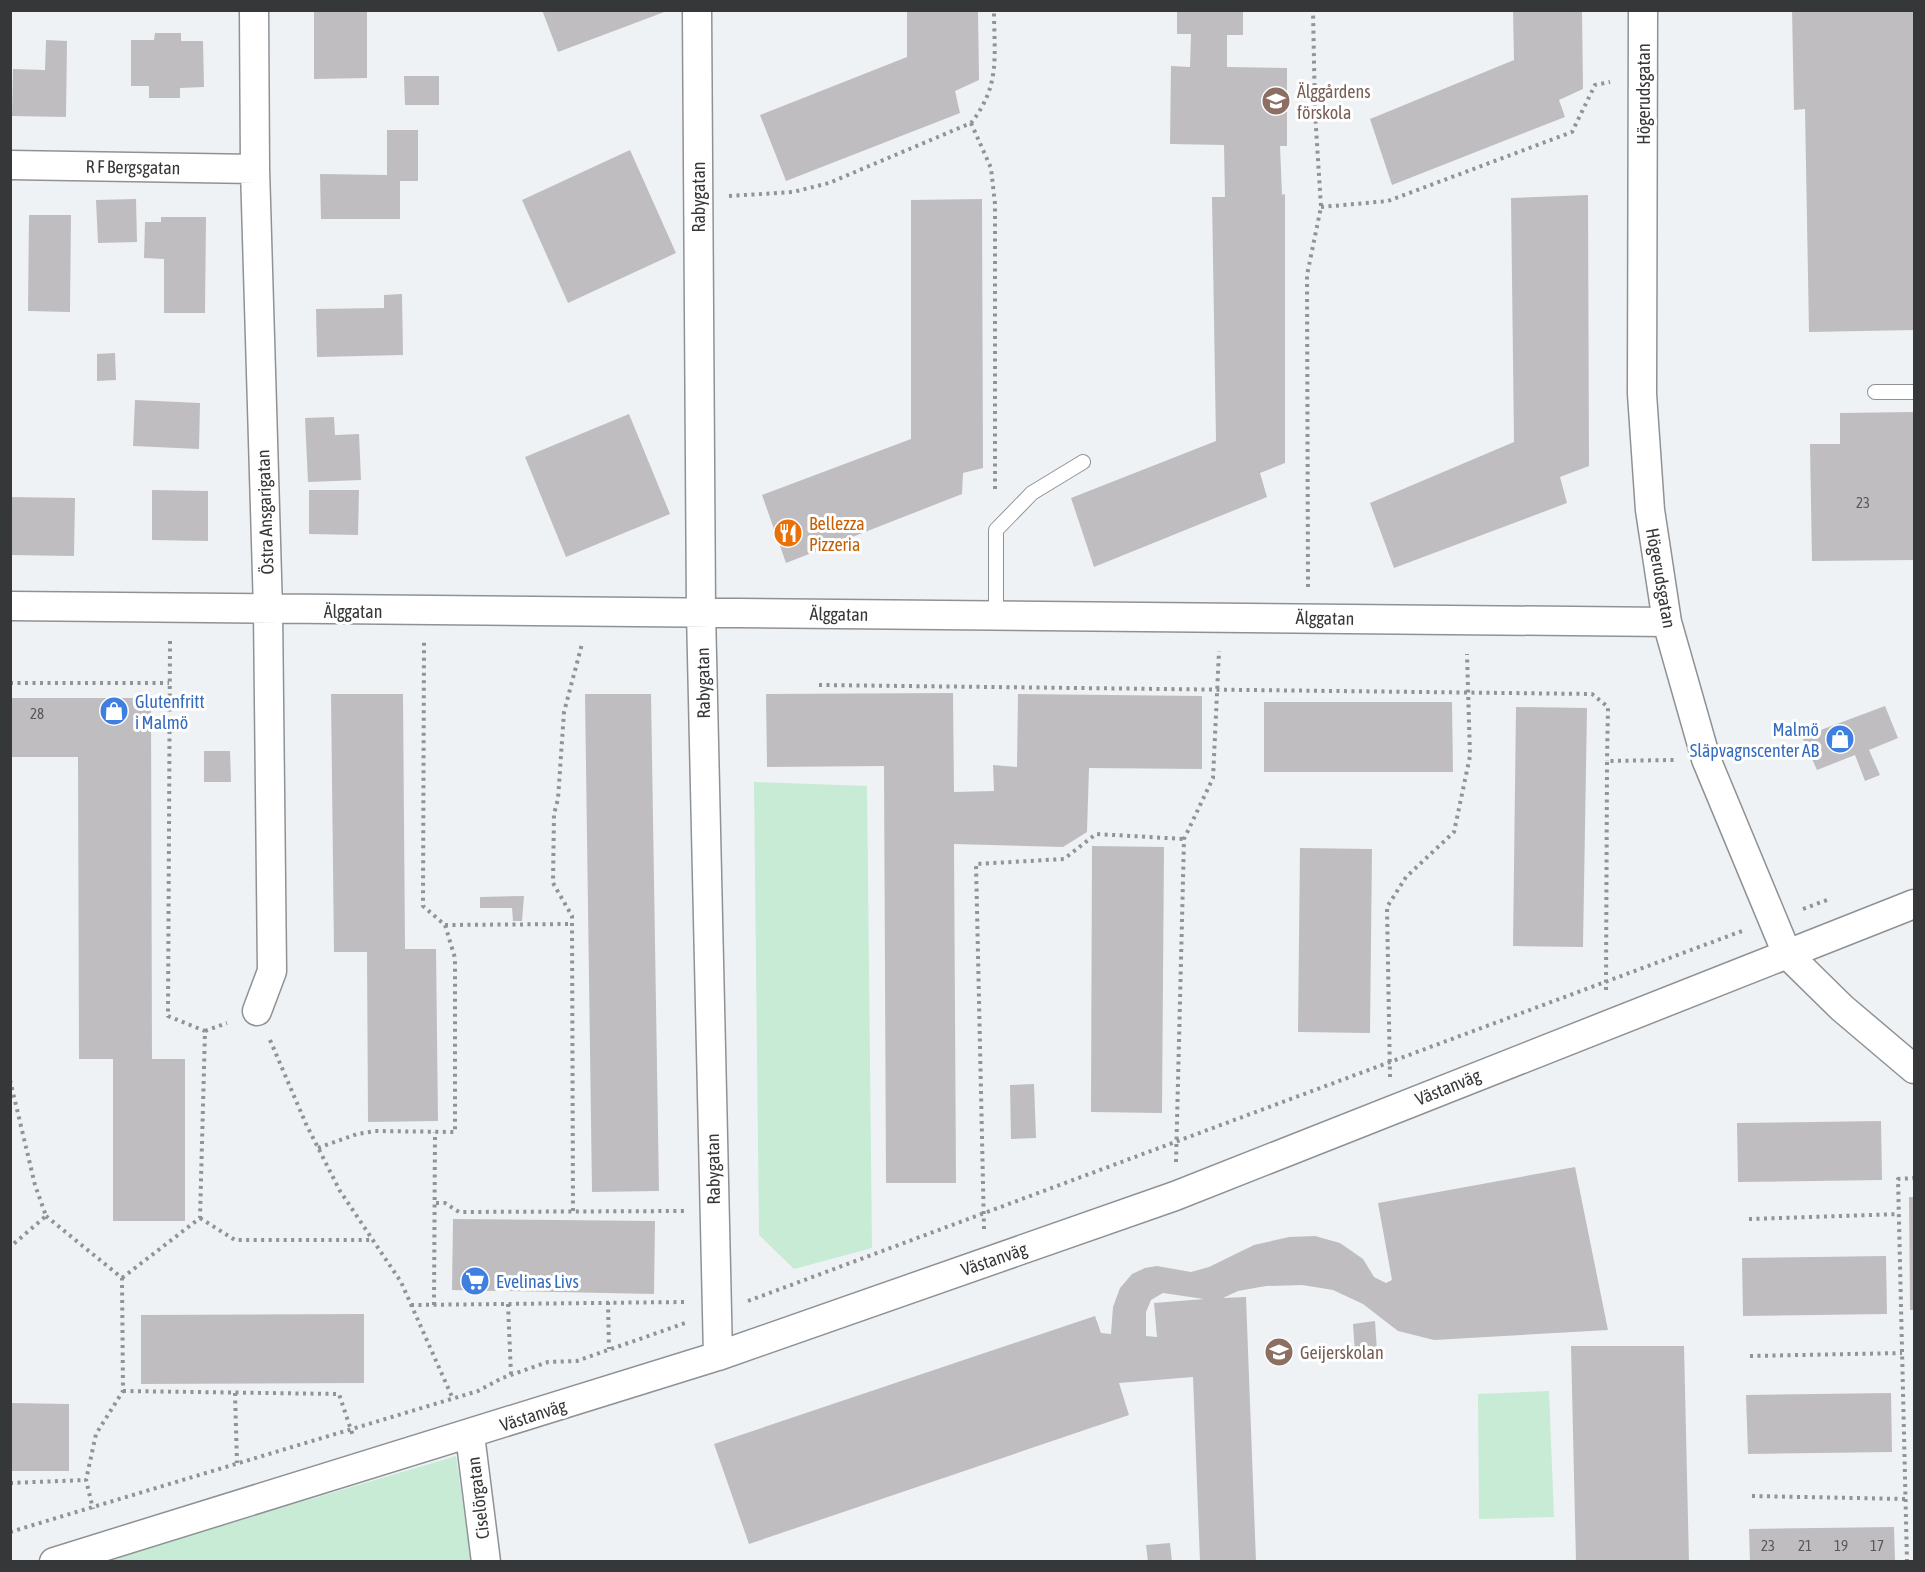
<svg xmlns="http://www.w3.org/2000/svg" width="1925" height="1572" viewBox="0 0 1925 1572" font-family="'Asap Condensed',sans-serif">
<rect width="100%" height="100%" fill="#eff2f5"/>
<path fill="#c7ebd4" d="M754,782l113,4 5,462 -78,21 -35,-34z
M1549,1391l5,126 -75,2 -1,-125z
M456,1456l15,105h-368z"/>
<path fill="#bfbdc0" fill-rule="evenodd" d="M542,10h125v1l-109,41z
M907,10h71l1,70 -24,11 5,22 -174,68 -26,-66 147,-58z
M1177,10h66v25h-16v32l60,1v78h-7l2,49 3,-1v269l-25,10 7,24 -173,70 -23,-69 145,-57 -4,-244h13l-1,-52 -54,-1 1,-78 19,1 1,-33h-14z
M1513,10h69l1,79 -24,11 6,17 -173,68 -22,-66 144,-59z
M1792,10h122v320l-105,2 -4,-223 -11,1z
M314,11h53v67l-53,1z
M155,33h26v8h22l1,46 -24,1v10h-31v-12h-18v-46h23z
M46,40l21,1 -1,76 -54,-1 1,-47 32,1z
M404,76h35v29h-34z
M387,130h31v51h-18v38h-79l-1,-45 67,1z
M630,150l46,103 -108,50 -46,-103z
M1588,195l1,271 -29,11 7,26 -173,65 -24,-65 144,-61 -3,-244z
M136,199l1,43 -39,1 -2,-43z
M982,199l1,269 -20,5 -1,21 -176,69 -24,-68 149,-56v-239z
M29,215h42l-1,97 -42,-1z
M161,217h45l-1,96h-41v-54l-20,-1 1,-36h16z
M402,294l1,61 -86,2 -1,-48 68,-1v-13z
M115,353l1,27 -19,1v-27z
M135,400l65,3 -1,46 -66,-3z
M1914,412v148l-102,1 -2,-117h30v-31z
M629,414l41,100 -104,43 -41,-100z
M334,417l1,18 24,-1 2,46 -53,2 -3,-64z
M152,490l56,1v50l-56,-1z
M309,490h50l-1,45 -49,-1z
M10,497l65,1 -1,58 -64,-1z
M953,693l1,99 40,-1 -1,-26 24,2 1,-73 184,2v73l-113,-1 -2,64 -24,15 -109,-3 2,339h-70l-2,-417 -117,1 -1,-73z
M331,694h72l2,255h31l2,172 -70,1 -1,-170h-33z
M585,694h66l8,497 -67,1z
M10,698h141l1,361h33v162h-72v-162h-34l-1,-302h-68z
M1264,702h188l1,70h-189z
M1885,706l13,32 -29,12 11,25 -15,6 -10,-26 -38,15 -15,-33z
M1516,707l71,1 -4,239 -70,-1z
M204,751h26l1,31h-27z
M1092,846l72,1 -2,266 -71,-1z
M1300,848l72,1 -2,184 -72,-1z
M524,896l-2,25h-9l-1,-13h-32v-11z
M1034,1084l2,54 -25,1 -1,-54z
M1881,1121l1,59 -144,2 -1,-59z
M1575,1167l33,163 -174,10 -36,-9 -35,-27 -30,-14 -31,-5 -36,1 -28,5 -15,7 23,-1 10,265h-56l-7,-185 -74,6 10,32 -380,129 -35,-100 381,-128 6,17 10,1 2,-27 7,-19 12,-14 13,-6 12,-2 34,6 18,-5 45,-22 35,-8 26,-1 25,7 23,16 11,18 12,6 6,-3 -14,-77zM1163,1293l41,6 -50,4 3,34 -11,-1v-24l5,-12z
M1909,1197h5v113h-4z
M453,1219l202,2 -1,73 -202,-4z
M1886,1256l1,58 -144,2 -1,-58z
M364,1314v69l-223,1v-69z
M1375,1321l2,30 -22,2 -2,-29z
M1571,1346h113l5,216h-113z
M1891,1393l1,59 -144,2 -2,-59z
M10,1403l59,1v67h-59z
M1894,1527l1,35h-145l-1,-33z
M1170,1543l2,19h-24l-2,-17z"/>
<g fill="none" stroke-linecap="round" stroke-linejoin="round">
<g stroke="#8f9295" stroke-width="16">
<path id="service" d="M1875,392h39
M996,615v-85l36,-37 51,-31"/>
</g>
<g stroke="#8f9295" stroke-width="31">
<path id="minor" d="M254,10l1,159 13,441 4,361 -15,40
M697,10l4,602 17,744
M1643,10l-1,384 8,116 17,112 39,137 81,195 55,54 72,61
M10,165l245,4
M10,606l1657,16
M470,1435l16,127
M54,1562l664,-206 457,-160 739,-292"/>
</g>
<path stroke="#919395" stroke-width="4" stroke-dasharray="3 4.5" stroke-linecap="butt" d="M971,123l20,45 4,36v289
M729,196l64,-4 36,-9 142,-60c30,-38 23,-67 23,-113
M1321,207l67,-6 184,-69 23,-47 15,-3
M1308,587l-1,-312 14,-68 -6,-95 -2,-102
M10,683h159
M819,685l773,9 16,13 -1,54
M1803,909l24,-9
M445,925l127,-1
M1606,990l1,-229 67,-1
M205,1031l22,-8
M270,1040l36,84 34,67 61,91 52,117
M1390,1077l-3,-170 19,-30 48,-45 16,-76 -3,-102
M10,1080l25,105 11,31 -36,31
M318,1148l39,-14 18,-3 80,1v-174l-10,-33 -22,-19 1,-264
M1176,1162l8,-323 29,-61 6,-127
M436,1203h9l14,9 225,-1
M573,1211l-1,-295 -19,-33 1,-69 4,-15 6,-87 18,-68
M46,1216l76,62 1,113 -27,43 -10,46 7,29
M200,1218l35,22h139
M1749,1219l150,-5
M984,1229l-8,-365 88,-5 32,-25 88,5
M122,1278l78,-60 5,-187 -37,-15 2,-375
M748,1301l994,-370
M608,1302l1,47
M508,1304l3,71
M411,1305l274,-3
M434,1305l1,-173
M1750,1356l152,-3
M123,1391l216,3 14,42
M235,1393l2,70
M10,1483l76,-3
M1752,1496l154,3
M10,1532l468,-141 24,-13 46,-16 29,-1 108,-38
M1907,1562l-9,-383 16,-1"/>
<use href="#service" stroke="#fff" stroke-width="14"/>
<use href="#minor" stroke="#fff" stroke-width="28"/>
</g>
<defs>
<g id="school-disc" transform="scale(1.5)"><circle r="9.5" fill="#8d6e63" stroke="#fff"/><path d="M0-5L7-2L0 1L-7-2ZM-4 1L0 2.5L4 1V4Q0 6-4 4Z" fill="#fff"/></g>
<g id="restaurant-disc" transform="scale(1.5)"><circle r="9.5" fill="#e8710a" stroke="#fff"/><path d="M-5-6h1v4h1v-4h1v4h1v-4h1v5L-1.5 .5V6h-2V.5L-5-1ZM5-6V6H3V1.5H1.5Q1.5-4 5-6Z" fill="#fff"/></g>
<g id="shop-disc" transform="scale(1.5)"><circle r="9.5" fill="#3f7fe0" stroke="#fff"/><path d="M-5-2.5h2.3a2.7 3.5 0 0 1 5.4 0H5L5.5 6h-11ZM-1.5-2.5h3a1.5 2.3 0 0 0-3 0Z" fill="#fff"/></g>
<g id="supermarket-disc" transform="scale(1.5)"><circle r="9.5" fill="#3f7fe0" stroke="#fff"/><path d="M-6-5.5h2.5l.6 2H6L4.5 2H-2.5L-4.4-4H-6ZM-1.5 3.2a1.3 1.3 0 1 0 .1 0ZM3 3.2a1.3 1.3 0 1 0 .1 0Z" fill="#fff"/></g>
</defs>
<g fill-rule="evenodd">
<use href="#school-disc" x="1276" y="101"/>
<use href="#restaurant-disc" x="788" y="533"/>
<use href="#shop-disc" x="114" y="711"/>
<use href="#shop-disc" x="1840" y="739"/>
<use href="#supermarket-disc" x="475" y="1281"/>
<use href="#school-disc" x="1279" y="1352"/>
</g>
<g text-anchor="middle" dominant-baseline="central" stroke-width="6" stroke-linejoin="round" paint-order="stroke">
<g font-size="15" fill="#58585a">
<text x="1863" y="502">23</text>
<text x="37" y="713">28</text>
<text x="1768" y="1545">23</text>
<text x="1805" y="1545">21</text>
<text x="1841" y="1545">19</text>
<text x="1877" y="1545">17</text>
</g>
<g font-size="18" fill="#785e54" stroke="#fff" text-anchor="start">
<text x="1297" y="91">Älggårdens<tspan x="1297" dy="21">förskola</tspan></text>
<text x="1300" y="1352">Geijerskolan</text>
</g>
<g font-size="18" fill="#353738" stroke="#fff">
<text transform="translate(1643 94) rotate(-90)">Högerudsgatan</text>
<text transform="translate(133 167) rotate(1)">R F Bergsgatan</text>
<text transform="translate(698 197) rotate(-90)">Rabygatan</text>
<text transform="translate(265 512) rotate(-92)">Östra Ansgarigatan</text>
<text transform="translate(1661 578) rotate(80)">Högerudsgatan</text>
<text x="353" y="611">Älggatan</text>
<text transform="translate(839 614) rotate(1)">Älggatan</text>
<text transform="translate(1325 618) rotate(1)">Älggatan</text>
<text transform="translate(703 683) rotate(-91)">Rabygatan</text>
<text transform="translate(1448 1087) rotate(-22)">Västanväg</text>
<text transform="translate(713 1169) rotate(-91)">Rabygatan</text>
<text transform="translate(994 1259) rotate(-19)">Västanväg</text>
<text transform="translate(533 1415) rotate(-18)">Västanväg</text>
<text transform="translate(478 1498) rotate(-97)">Ciselörgatan</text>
</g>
<g font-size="18" fill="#c56008" stroke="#fff" text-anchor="start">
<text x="809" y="523">Bellezza<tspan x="809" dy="21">Pizzeria</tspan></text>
</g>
<g font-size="18" fill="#366cbe" stroke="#fff" text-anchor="start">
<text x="135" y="701">Glutenfritt<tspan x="135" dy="21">i Malmö</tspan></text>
<text x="1819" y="729" text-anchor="end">Malmö<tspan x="1819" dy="21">Släpvagnscenter AB</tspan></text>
<text x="496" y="1281">Evelinas Livs</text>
</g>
</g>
<rect width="1925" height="1572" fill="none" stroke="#353738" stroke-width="24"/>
</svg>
